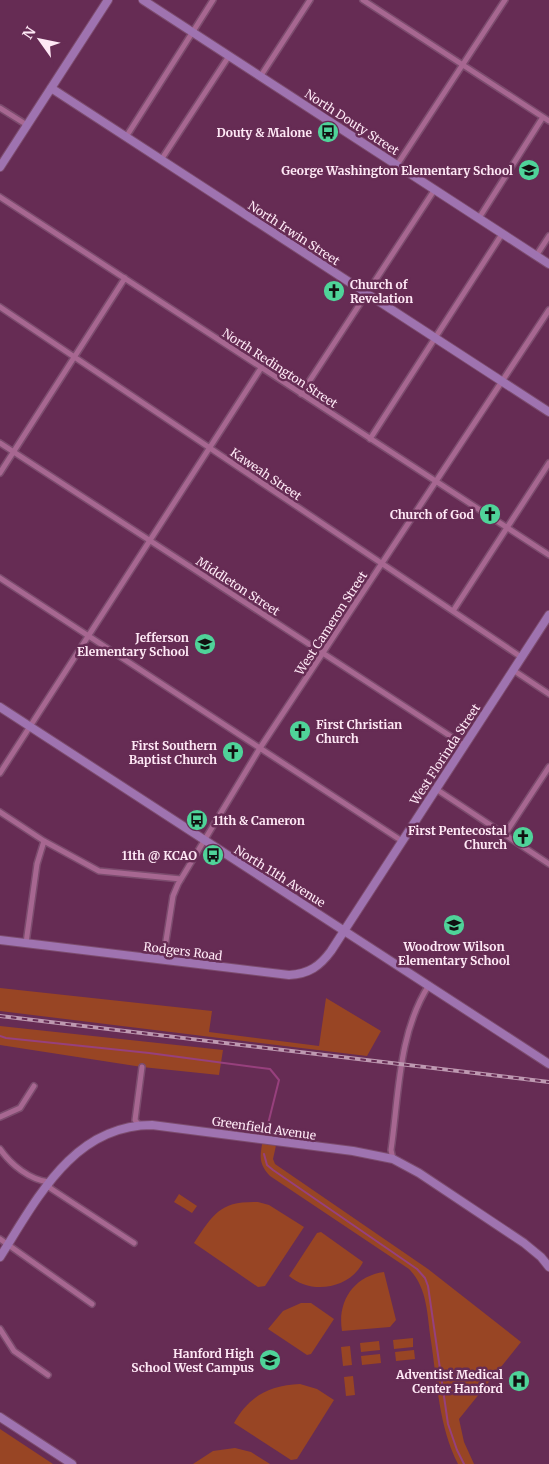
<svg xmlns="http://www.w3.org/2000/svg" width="549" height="1464" viewBox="0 0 549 1464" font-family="Merriweather,serif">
<rect width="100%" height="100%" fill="#662c54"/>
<path fill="#984524" d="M0,988l212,23 -3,21 110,14 7,-48 55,33 -14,25 -367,-45z
M0,1026l223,24 -4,25 -77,-8 -142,-22z
M263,1139l14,2 -4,18 2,5 153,105 93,73 -62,77 5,23 10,22h-16c-19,-37 -21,-82 -27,-123 -4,-25 -3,-53 -22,-72l-139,-93c-12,-13 -10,-20 -7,-37z
M179,1194l18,12 -5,7 -18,-11z
M258,1202l11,3 35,22 -39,59 -7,1 -64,-44c20,-30 26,-42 64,-41z
M321,1232l42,30c-13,27 -52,33 -74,14l28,-43z
M384,1272l12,48 -6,7 -48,4c-5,-30 12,-55 42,-59z
M301,1303h10l23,16 -23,35 -4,1 -39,-26 15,-18z
M413,1338v9l-19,2 -1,-9z
M379,1341l1,9 -19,2 -1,-9z
M350,1346l2,19 -9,1 -2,-19z
M414,1350l1,9 -19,2 -1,-9z
M380,1354l1,9 -19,2 -1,-9z
M353,1376l2,19 -9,1 -2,-19z
M300,1384l17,5 17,11 -37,59 -6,1 -57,-37c15,-27 36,-38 66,-39z
M0,1429l53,35h-53z
M235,1448l16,4 19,12h-77l20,-13z"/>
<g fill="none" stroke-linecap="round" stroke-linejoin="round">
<path stroke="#97407d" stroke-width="2" d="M0,1036l6,2 143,15 121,16 9,11 -14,56
M264,1154l3,11 6,5 144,99 8,9 3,8 20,138 9,26 7,14"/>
<g stroke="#7c4c6e" stroke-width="8">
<path id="street" d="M363,0l186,121
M260,77l50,-77
M0,108l27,17
M126,137l87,-137
M161,160l68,-104
M397,165l108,-165
M0,197l549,358
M479,218l64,-101
M536,256l13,-20
M0,307l521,350
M301,394l134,-205
M370,439l132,-205
M0,443l464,302
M0,473l125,-195
M0,578l402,263
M453,611l96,-148
M513,670l36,24
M0,773l261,-405
M436,789l113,75
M0,812l44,29 55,30 82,8
M505,834l44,-67
M26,943l11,-79 7,-23
M163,960l10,-64 5,-12 82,-136 289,-438
M0,1117l20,-9 14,-22
M139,1125l-4,-5 7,-53
M0,1149c11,16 30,31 49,33l1,6 84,55
M393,1159l-2,-9c8,-55 7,-117 38,-165
M0,1239l92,65
M0,1329l14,22 34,24"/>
</g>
<g stroke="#7c4c6e" stroke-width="10">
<path id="secondary" d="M143,0l406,264
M51,88l498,324
M0,167l108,-167
M0,707l549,357
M0,940l289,35c20,-1 31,-9 42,-24l218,-336
M0,1257c37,-58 73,-132 152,-132l201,26 40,8 26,14 105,70 17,14 8,10
M0,1417l72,47"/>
</g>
<use href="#street" stroke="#a76791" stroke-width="5"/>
<use href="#secondary" stroke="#9f73b0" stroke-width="8"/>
<g stroke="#be99b1" stroke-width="4">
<path id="rail" d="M0,1016l549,66"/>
</g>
<use href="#rail" stroke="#662c54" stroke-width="2" stroke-dasharray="5.5" stroke-linecap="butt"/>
</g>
<defs>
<g id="bus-disc" transform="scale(1.125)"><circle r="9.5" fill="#4fd399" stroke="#662c54"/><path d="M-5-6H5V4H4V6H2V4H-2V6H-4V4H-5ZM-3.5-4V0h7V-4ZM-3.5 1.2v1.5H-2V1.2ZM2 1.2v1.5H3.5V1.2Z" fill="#111"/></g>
<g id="school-disc" transform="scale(1.125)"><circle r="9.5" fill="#4fd399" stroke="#662c54"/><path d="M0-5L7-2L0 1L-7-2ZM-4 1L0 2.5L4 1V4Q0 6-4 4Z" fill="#111"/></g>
<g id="church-disc" transform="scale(1.125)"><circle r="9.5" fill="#4fd399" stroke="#662c54"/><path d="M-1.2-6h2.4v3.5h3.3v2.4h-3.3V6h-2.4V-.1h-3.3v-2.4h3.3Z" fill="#111"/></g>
<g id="hospital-disc" transform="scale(1.125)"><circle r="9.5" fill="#4fd399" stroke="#662c54"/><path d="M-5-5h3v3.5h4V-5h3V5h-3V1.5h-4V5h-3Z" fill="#111"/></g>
</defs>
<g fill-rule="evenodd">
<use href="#bus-disc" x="328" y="132"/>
<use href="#school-disc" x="529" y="170"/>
<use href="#church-disc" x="334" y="291"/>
<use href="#church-disc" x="490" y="514"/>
<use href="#school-disc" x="205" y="644"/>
<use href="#church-disc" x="300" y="731"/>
<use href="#church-disc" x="233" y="752"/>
<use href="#bus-disc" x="197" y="820"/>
<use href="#church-disc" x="523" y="837"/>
<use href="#bus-disc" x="213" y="855"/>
<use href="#school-disc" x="454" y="925"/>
<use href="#school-disc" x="270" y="1360"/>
<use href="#hospital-disc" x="519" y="1381"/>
</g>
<g text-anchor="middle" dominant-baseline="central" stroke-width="5" stroke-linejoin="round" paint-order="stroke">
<g font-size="12" fill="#fee8f5" stroke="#662c54">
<text transform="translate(352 122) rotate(33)">North Douty Street</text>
<text transform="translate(294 233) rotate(33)">North Irwin Street</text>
<text transform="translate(280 368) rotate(33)">North Redington Street</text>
<text transform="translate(266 474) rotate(34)">Kaweah Street</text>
<text transform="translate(238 586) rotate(33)">Middleton Street</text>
<text transform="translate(331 623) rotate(-57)">West Cameron Street</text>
<text transform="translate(445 754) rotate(-57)">West Florinda Street</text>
<text transform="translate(280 876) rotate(32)">North 11th Avenue</text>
<text transform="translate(183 951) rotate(7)">Rodgers Road</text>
<text transform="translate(264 1128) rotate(8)">Greenfield Avenue</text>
</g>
<g font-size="12" font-weight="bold" fill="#fee8f5" stroke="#662c54" text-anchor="end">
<text x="312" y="132">Douty &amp; Malone</text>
<text x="513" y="170">George Washington Elementary School</text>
<text x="350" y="284" text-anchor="start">Church of<tspan x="350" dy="14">Revelation</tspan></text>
<text x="474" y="514">Church of God</text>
<text x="189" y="637">Jefferson<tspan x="189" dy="14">Elementary School</tspan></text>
<text x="316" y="724" text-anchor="start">First Christian<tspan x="316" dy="14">Church</tspan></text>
<text x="217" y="745">First Southern<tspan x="217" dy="14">Baptist Church</tspan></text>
<text x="213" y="820" text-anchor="start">11th &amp; Cameron</text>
<text x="507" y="830">First Pentecostal<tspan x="507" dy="14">Church</tspan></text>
<text x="197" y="855">11th @ KCAO</text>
<text x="454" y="946" text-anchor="middle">Woodrow Wilson<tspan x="454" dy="14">Elementary School</tspan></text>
<text x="254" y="1353">Hanford High<tspan x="254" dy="14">School West Campus</tspan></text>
<text x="503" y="1374">Adventist Medical<tspan x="503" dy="14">Center Hanford</tspan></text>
</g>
</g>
<g transform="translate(40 40) rotate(303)" stroke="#662c54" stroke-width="4" paint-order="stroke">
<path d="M0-4L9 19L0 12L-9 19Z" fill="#fee8f5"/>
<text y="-8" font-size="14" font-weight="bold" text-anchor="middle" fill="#fee8f5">N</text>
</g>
</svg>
